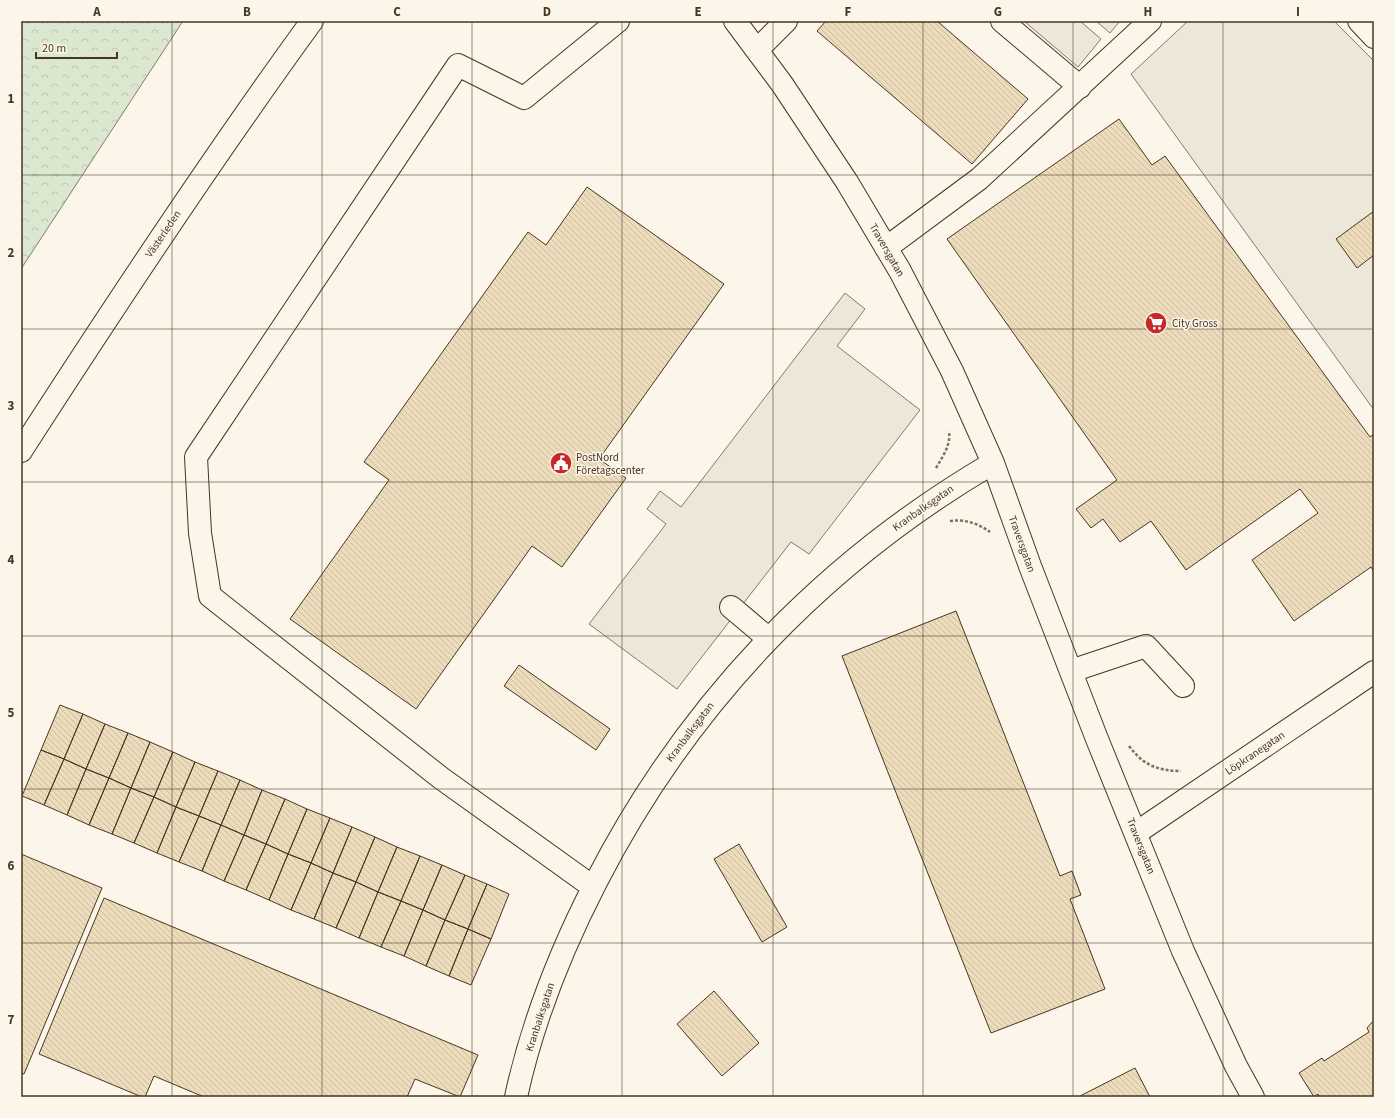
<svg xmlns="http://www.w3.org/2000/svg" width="1395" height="1118" viewBox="0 0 1395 1118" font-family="'Source Sans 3',sans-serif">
<defs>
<pattern id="forest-crowns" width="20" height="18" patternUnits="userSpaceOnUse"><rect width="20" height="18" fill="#dce7d0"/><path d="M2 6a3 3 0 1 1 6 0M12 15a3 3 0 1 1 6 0" fill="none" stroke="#bec7b2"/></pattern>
<pattern id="building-back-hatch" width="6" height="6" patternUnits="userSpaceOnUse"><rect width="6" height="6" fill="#ecdcbc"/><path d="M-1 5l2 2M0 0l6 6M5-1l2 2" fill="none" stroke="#ccbda1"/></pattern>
</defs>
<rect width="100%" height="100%" fill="#fbf6e9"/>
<path fill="url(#forest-crowns)" stroke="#887966" d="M21,21h162l-162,248z"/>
<path fill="#ede7d9" stroke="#887966" d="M1024,21h56l21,18 -23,28z
M1096,21h24l-10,12z
M1188,21h146l40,40v349l-243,-336z
M845,293l20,16 -28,37 83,64 -111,144 -18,-12 -114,147 -88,-65 77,-100 -19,-15 13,-18 21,16z"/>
<path fill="url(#building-back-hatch)" stroke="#4a3520" d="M826,21h111l91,78 -56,65 -155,-133z
M1119,119l33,46 13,-9 205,281 4,-3v138l-3,-5 -77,54 -42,-61 66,-47 -18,-24 -114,81 -35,-49 -31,21 -17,-23 -12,9 -15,-19 41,-29 -170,-241z
M587,187l137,97 -125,175 27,19 -64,89 -30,-21 -116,163 -126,-90 99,-139 -25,-18 164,-230 18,13z
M1374,211v44l-17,13 -21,-29z
M956,611l104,265 12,-5 9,24 -11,4 35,90 -114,44 -149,-377z
M519,665l91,64 -14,21 -92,-64z
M60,705l23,9 -19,45 -23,-9z
M83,714l22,10 -19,45 -22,-10z
M105,724l23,9 -19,45 -23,-9z
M128,733l22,9 -19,46 -22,-10z
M150,742l23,10 -19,45 -23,-9z
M41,750l23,9 -20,46 -22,-9z
M173,752l22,10 -19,45 -22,-10z
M64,759l22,10 -19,46 -23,-10z
M195,762l23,9 -19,45 -23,-9z
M86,769l23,9 -20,47 -22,-10z
M218,771l22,9 -19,45 -22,-9z
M109,778l22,10 -19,46 -23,-9z
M240,780l22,10 -18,45 -23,-10z
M131,788l23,9 -20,46 -22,-9z
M262,790l23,9 -19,45 -22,-9z
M154,797l22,10 -19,46 -23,-10z
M285,799l22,10 -19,45 -22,-10z
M176,807l23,9 -20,46 -22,-9z
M307,809l23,9 -19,45 -23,-9z
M199,816l22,9 -19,46 -23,-9z
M330,818l22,9 -19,46 -22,-10z
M221,825l23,10 -20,46 -22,-10z
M352,827l23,10 -19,45 -23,-9z
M244,835l22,9 -20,46 -22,-9z
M375,837l22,10 -19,45 -22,-10z
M266,844l22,10 -19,46 -23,-10z
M739,844l48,83 -25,15 -48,-83z
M397,847l23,9 -19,45 -23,-9z
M21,854l81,34 -78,186 -3,-1z
M288,854l23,9 -20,47 -22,-10z
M420,856l22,9 -19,45 -22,-9z
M311,863l22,10 -19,46 -23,-9z
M442,865l23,10 -20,45 -22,-10z
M333,873l23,9 -20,46 -22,-9z
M465,875l22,9 -19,45 -23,-9z
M356,882l22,10 -19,46 -23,-10z
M487,884l22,10 -18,45 -23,-10z
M378,892l23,9 -20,46 -22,-9z
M104,898l374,157 -18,42 -45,-18 -8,18h-203l-50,-21 -9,21h-3l-103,-43z
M401,901l22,9 -19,46 -23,-9z
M423,910l22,10 -19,46 -22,-10z
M445,920l23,9 -19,47 -23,-10z
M468,929l23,10 -20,46 -22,-9z
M714,991l45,52 -37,33 -45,-52z
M1374,1020v77h-54l-2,-3 -4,3 -15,-24 23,-15 2,3 45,-29 -2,-4z
M1135,1068l15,29h-69l-1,-1z"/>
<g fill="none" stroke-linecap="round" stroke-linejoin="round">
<g stroke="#4a3520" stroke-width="24">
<path id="minor" d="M735,21l47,63 65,98 53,89 52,100 41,92 37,103 67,173 86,212 53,115 17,31
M1002,21l78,66
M1359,21l15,16
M757,50l29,-29
M886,248l93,-69 171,-158
M21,451c94,-146 189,-290 291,-430
M731,607l38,32
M1071,671l75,-25 37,40
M1136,833l238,-161
M593,887l-152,-109 -231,-182 -10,-63 -4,-76 262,-392 66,33 94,-77
M516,1097c16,-74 45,-147 80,-215 90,-176 226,-319 397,-419"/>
</g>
<path stroke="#7f6f5c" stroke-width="2.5" stroke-dasharray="3 2" stroke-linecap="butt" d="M936,468c7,-12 15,-23 13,-37
M950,521c14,-2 28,2 40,11
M1129,746c14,19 29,25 52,25"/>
<use href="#minor" stroke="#fbf6e9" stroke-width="22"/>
</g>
<path fill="none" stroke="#4a3520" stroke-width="1" stroke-opacity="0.55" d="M172,21v1076M322,21v1076M472,21v1076M622,21v1076M773,21v1076M923,21v1076M1073,21v1076M1223,21v1076M21,175h1353M21,329h1353M21,482h1353M21,636h1353M21,789h1353M21,943h1353"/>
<defs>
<g id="supermarket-disc" transform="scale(1.15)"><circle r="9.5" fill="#c62828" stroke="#fbf6e9"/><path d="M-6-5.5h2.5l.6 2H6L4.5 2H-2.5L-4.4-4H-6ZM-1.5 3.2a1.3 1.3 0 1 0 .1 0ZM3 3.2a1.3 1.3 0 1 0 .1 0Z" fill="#fff"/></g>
<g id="civic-disc" transform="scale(1.15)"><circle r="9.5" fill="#c62828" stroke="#fbf6e9"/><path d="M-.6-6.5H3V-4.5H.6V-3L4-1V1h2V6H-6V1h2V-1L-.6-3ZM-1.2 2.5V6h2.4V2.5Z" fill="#fff"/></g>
</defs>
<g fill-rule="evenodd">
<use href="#supermarket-disc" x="1156" y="323"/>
<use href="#civic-disc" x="561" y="463"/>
</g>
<g text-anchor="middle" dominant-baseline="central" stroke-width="3" stroke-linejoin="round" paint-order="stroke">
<g font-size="11" fill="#4a3520" stroke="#fbf6e9">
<text transform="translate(163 234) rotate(-56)">Västerleden</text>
<text transform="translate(887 250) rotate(60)">Traversgatan</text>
<text transform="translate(923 508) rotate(-35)">Kranbalksgatan</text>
<text transform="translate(1022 544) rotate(70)">Traversgatan</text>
<text transform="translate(690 732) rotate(-53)">Kranbalksgatan</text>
<text transform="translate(1255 753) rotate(-34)">Löpkranegatan</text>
<text transform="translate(1141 846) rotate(68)">Traversgatan</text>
<text transform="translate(540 1017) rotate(-72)">Kranbalksgatan</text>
</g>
<g font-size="11" fill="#4a3520" stroke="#fbf6e9" text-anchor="start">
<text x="1172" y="323">City Gross</text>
<text x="576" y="457">PostNord<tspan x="576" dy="13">Företagscenter</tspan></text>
</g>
</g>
<rect width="1395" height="1118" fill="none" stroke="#fbf6e9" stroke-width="44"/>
<path d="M36 52v6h81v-6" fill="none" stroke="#4a3520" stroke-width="2"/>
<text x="42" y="52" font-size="12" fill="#4a3520" stroke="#fbf6e9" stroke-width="3" paint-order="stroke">20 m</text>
<rect x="22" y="22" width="1351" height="1074" fill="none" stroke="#4a3520" stroke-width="1.5"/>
<g font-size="13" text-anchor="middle" font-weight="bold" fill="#4a3520">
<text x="97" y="16">A</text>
<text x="247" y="16">B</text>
<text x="397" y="16">C</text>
<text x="547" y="16">D</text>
<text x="698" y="16">E</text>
<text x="848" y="16">F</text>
<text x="998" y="16">G</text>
<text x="1148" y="16">H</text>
<text x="1298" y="16">I</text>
<text x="11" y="103">1</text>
<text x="11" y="257">2</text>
<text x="11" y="410">3</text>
<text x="11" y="564">4</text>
<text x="11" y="717">5</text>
<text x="11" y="870">6</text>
<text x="11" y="1024">7</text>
</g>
</svg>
